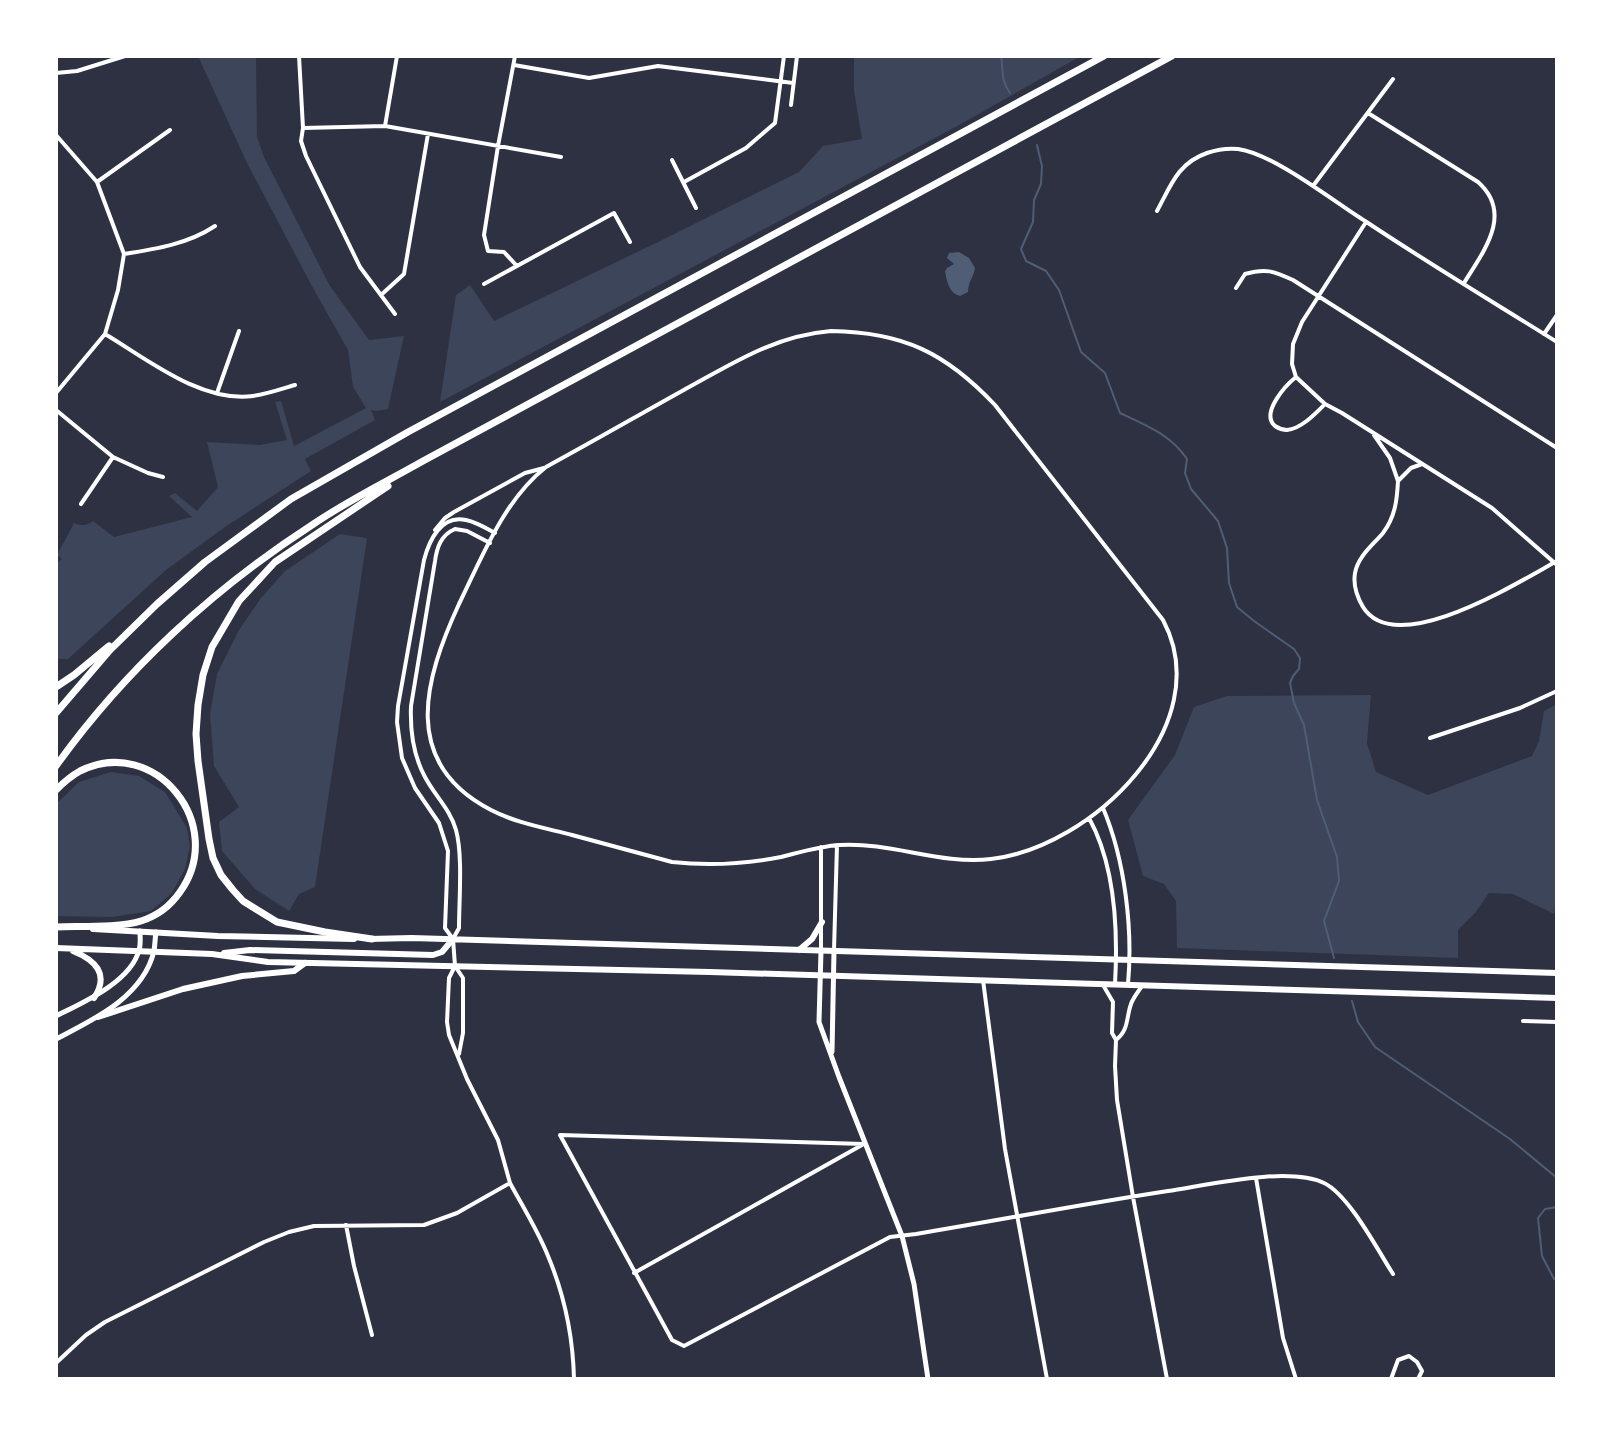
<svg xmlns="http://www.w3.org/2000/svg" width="1613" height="1435" viewBox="0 0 1613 1435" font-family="'Noto Serif',serif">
<rect width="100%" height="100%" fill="#2d3142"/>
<path fill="#3c4559" d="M198,56h58l1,81 7,20 66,129 39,54 35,-4 -16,73 -11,2 -6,-1 4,10 -70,39 6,12 -86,56 -59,43 -98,89h-12v-95l6,-5 -5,-4 17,-32c7,3 13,3 19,-2l21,16 78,-20 -23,-21 6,-3 22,18 21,-24 -11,-45 53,3 27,-5 -12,-38 6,-1 13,45 72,-38 -13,-21 -5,-37 -34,-60 -67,-127z
M854,56h227l-120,68 -521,278 16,-107 14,-10 24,36 166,-80 139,-69 24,-26 39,-7 -8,-48z
M340,534l27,4 -52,349 -16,7 -10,17 -34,-22 -33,-38 -3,-29 20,-15 -25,-41 -4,-52 7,-40 22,-44 22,-32 24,-27z
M1371,695l-4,48 9,29 52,23 104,-39 7,-15 5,-30 13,-7v196l-3,14 -41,-20 -24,-1 -14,20 -17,17v28l-281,-10 -1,-47 -12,-17 -21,-8 -15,-56 47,-65 19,-48 33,-11z
M111,772l28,4 26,16 22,36 3,18 -5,23 -13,24 -21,18 -39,6 -56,-1v-112l23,-22z"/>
<path fill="#4f5d75" d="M959,252l10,6 6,10c-1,8 -7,14 -7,24l-8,4c-11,-3 -13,-14 -15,-25l2,-3 7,-4 -7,-6 2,-5z"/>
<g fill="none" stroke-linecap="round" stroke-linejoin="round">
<path stroke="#4f5d75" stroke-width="2" d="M1001,56c3,16 -1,23 9,37
M1037,145l5,21 -1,18 -7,16 -1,22 -12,27 5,12 20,10 13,19 22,62 24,21 15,40c26,12 51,22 67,46l-2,14 6,16 27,32 9,27 2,35 8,24 17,14 40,28 6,9 -1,11 -6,7 -3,7 4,20 10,22 13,75 20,57 2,24 -15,40 10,37
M1352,1001l6,21 17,25 135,92 47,39
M1557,1207l-12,2 -7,9 4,38 12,23 3,1"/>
<path stroke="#fff" stroke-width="4" d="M299,56l4,72 -2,13 5,15 54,111 35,47
M515,56l-17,90 -14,89 4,16 16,1 13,14
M514,65l75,13 69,-12 135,17
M56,73l21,-2 48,-15
M791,105l6,-49
M1368,113l110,69c36,32 5,70 -14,101
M385,126l12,-70
M303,128l82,-2 176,31
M56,135l41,47 27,72 -6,36 -13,44 -49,59
M672,160l24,48
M97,182l73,-52
M684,182l62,-34 29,-25 9,-67
M1313,186l80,-107
M1157,211c14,-26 21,-48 50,-58 9,-3 21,-5 31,-4 36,5 95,52 127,72 63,42 128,81 192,121
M1366,222l-64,100 -9,22 -1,20 4,13 29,27 17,9 150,95 65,57
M124,254c32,-5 64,-10 91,-28
M484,284l130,-71 16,29
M1236,288l9,-14c21,-6 28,-3 48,6l264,168
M381,295l23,-21 24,-140
M831,331c72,1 115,22 164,74l168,215c56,105 -72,228 -172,239 -51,6 -99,-17 -151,-14 -20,1 -39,7 -59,12 -36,7 -73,9 -109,5 -33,-9 -66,-18 -100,-27 -27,-7 -56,-12 -81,-25 -91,-47 -67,-130 -32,-206 23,-47 45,-104 87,-137 46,-25 91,-51 136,-76 50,-27 91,-55 149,-60z
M105,334c42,25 96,69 148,62 14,-2 28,-7 42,-11
M1544,334l13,-19
M1296,377c-10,8 -36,36 -21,49 3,2 9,4 12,4 14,-1 29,-17 38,-26
M217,393l22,-62
M56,410l57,47 35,16 15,4
M1374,435l16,23 8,23 13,-13 11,-4
M1398,481c-1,20 -3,36 -15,52 -10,12 -25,23 -28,40 -2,12 2,24 8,34 33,53 157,-26 194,-46
M81,504l32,-47
M435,530l10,-12 9,-6 71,-39 19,-5
M490,543l-23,-12 -12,-2c-14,6 -18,18 -20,32l-24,145c-1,25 2,49 14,71 10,19 25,32 31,53 7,25 3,71 3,98l-6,11 2,27 -6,12 -2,44 2,13 18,44 31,61 12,43
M1430,738l90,-30 37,-17
M1103,808c22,52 30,121 25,176
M1089,818c26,47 29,114 26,166
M453,939l-8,-11 3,-77 -9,-28 -24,-35 -13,-30 -5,-36 1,-16 26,-146c5,-19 17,-46 42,-40 10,2 20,8 29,13
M834,950l3,-105
M821,951v-104
M455,966l8,12v55l-4,21
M983,980l22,169 42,230
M1103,985l10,17 -1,31 4,7 -1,26 2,34 16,97 34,182
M1523,1021l34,1
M1116,1040c13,-10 10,-22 15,-36 2,-6 7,-12 11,-18
M864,1144l-304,-9 112,205 12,6 206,-109 26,-3c84,-14 167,-30 252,-43 40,-6 120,-25 156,-8 25,12 53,66 69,91
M1256,1178l27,160 13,41
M346,1225l8,41 18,69
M634,1273l228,-128
M56,1363l30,-28 19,-13 159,-80 25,-10 25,-6 110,-1 33,-12 53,-30c13,24 28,48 38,73 16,38 25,81 26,123
M1391,1379l7,-19 11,-4 8,6 5,9 -4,8"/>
<path stroke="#fff" stroke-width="5" d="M821,951l-2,71 20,55 63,159 12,48 14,95
M56,1016c26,-13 75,-34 83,-66 2,-5 1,-13 1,-19
M56,1039c37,-19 87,-42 98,-88 1,-6 1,-13 2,-19
M832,1052l2,-101"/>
<path stroke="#fff" stroke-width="6" d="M93,929l125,7 136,3
M369,939l43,-1 1145,35
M56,948l156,6 56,8 442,10 847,26
M799,950l13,-11 10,-17
M73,951c22,9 37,23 21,47
M224,953l26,-3 183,5 9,-3 11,-13
M98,1017l85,-28 59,-13 52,-5 11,-8"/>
<path stroke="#fff" stroke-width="7" d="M56,687l18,-12 35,-29
M56,713l54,-63 47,-46 48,-42 86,-63 117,-67 696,-376
M56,766c68,-95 157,-177 256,-241 35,-24 74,-43 111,-64l749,-405
M56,790c7,-7 15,-14 24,-19 75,-37 148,54 100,121 -9,13 -23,24 -39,29 -22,7 -61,5 -85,6
M372,939l-47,-7 -48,-10 -34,-21 -10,-11 -12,-15 -8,-17 -4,-19 -11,-78 -2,-27 2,-29 5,-30 9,-28 27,-46 36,-39 113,-76"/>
</g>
<rect width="1613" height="1435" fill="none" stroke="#ffffff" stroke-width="116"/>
</svg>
